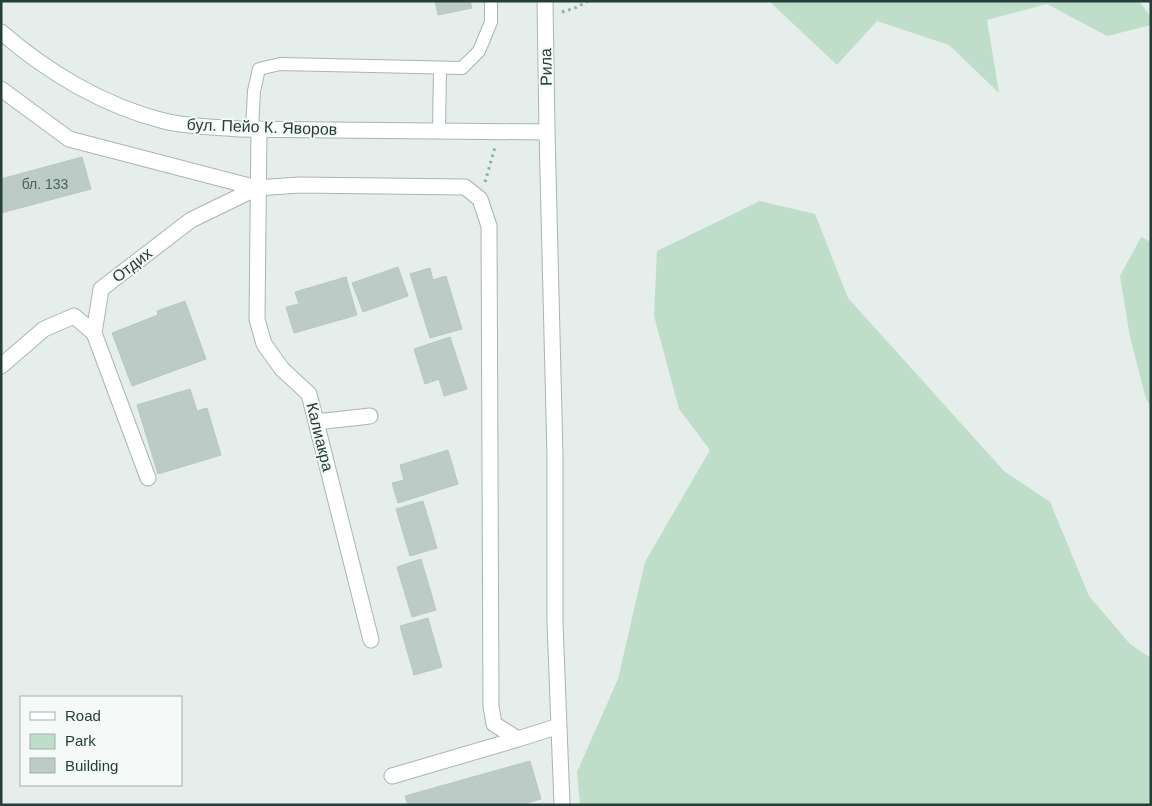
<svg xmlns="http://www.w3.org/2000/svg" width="1152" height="806" viewBox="0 0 1152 806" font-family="Arial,sans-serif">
<rect width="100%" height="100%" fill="#e5eeea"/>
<path fill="#bedec9" d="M769,1h370l12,16v8l-44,11 -60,-32 -60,16 12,73 -50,-48 -72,-24 -40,44z
M760,201l55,13 33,84 156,173 46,31 39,94 41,48 21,14v147h-571l-3,-33 41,-93 27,-117 65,-112 -31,-41 -25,-93 3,-65z
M1141,237l10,5v165l-5,-8 -16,-62 -10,-61z"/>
<path fill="#bdcbc6" stroke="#b7c7c1" d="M435,1h35l2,7 -34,7z
M82,157l9,32 -90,24v-34z
M398,267l10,29 -45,16 -11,-29z
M430,268l3,12 13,-4 16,53 -32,9 -20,-64z
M346,277l11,38 -63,18 -8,-26 13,-3 -4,-12z
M185,301l21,58 -74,27 -20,-53 46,-18 -1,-4z
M450,337l17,52 -23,7 -5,-17 -14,5 -11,-35z
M190,389l7,22 10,-3 14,47 -63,19 -21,-69z
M448,450l10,34 -60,19 -6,-20 12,-3 -4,-15z
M423,501l14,47 -27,8 -14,-47z
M421,559l15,51 -24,7 -15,-50z
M428,618l14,49 -28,8 -14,-49z
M530,761l11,38 -21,6h-112l-3,-9z"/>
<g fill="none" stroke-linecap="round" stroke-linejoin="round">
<g stroke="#a7b6b1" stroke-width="14">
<path id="lane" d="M252,129l2,-38 5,-22 21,-5 182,4 17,-17 12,-29v-21
M439,131l1,-62"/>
</g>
<g stroke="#a7b6b1" stroke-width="17">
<path id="street" d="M1,89l68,50 188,49 42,-3 166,2 15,12 9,27 2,480 3,18 24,15 41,-13
M259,129l-2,190 7,25 18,25 27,25 62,246
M547,132l8,324v167l7,182
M1,366l43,-37 30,-13 20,17
M316,422l54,-6
M148,478l-54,-145 7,-44 90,-69 66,-32
M392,776l126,-37"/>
</g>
<g stroke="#a3b9b3" stroke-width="17">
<path id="secondary" d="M1,32c46,40 103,74 163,89 25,6 51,6 76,8l307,3 -2,-131"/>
</g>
<path stroke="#86b1a5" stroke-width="3" stroke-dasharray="2.5 4" stroke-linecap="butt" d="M562,12l13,-4 13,-7
M485,182l10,-35"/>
<use href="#lane" stroke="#fff" stroke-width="12"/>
<use href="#street" stroke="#fff" stroke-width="15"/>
<use href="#secondary" stroke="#fff" stroke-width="15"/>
</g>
<g text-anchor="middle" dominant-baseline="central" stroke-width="4" stroke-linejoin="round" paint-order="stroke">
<g font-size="14" fill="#4a625c">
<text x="45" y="184">бл. 133</text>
</g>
<g font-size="16" fill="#243f39" stroke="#f5faf8">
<text transform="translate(546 67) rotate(-91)">Рила</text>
<text transform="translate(262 127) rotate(2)">бул. Пейо К. Яворов</text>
<text transform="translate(132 265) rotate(-38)">Отдих</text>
<text transform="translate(320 437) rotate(76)">Калиакра</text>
</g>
</g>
<rect width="1152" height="806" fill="none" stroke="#243f39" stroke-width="5"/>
<rect x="20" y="696" width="162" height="90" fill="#f5faf8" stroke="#a1afac"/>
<rect x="30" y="712" width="25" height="8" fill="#ffffff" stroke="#a1afac"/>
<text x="65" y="721" font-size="15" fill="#243f39">Road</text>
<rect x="30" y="734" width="25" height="15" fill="#bedec9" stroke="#a1afac"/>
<text x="65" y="746" font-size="15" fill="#243f39">Park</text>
<rect x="30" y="758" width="25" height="15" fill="#bdcbc6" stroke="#a1afac"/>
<text x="65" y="771" font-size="15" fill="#243f39">Building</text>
</svg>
